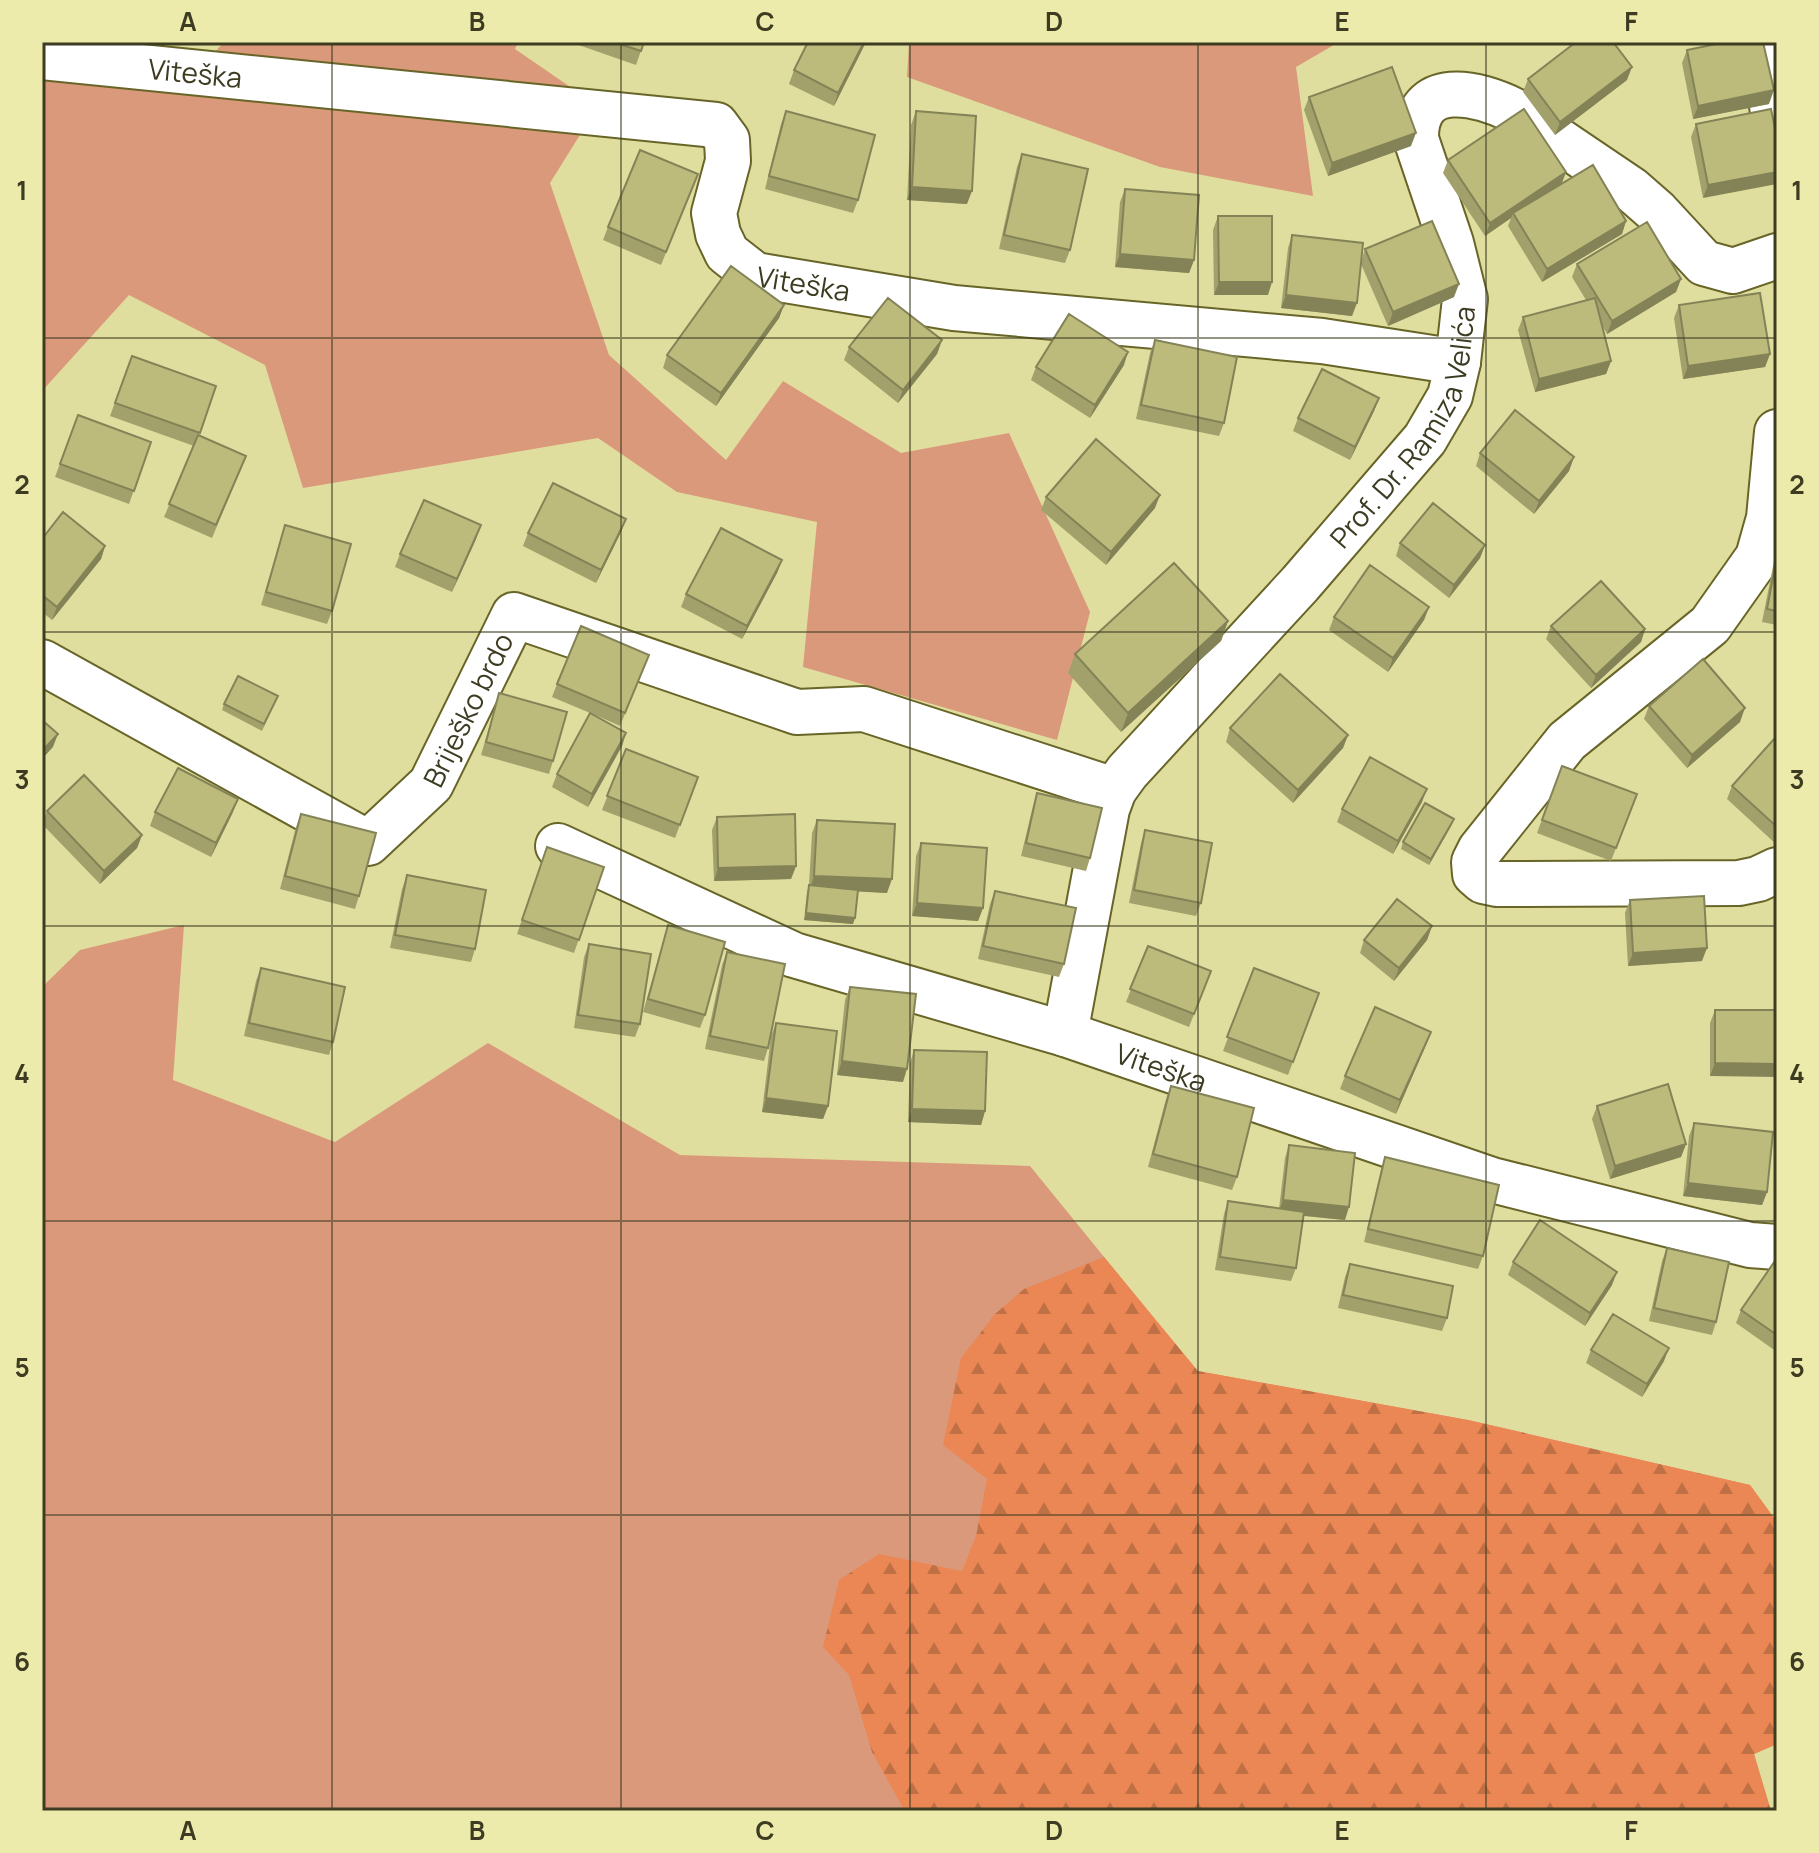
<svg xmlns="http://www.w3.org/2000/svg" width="1819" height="1853" viewBox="0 0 1819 1853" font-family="Manrope,sans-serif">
<defs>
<pattern id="forest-firs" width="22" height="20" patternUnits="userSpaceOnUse" patternTransform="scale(2)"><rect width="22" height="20" fill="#eb8754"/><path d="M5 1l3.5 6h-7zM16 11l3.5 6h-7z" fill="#c07045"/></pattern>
</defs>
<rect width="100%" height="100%" fill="#e0de9e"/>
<path fill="#da997a" d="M42,42l161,23 21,-23h294l-3,7 83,57 -48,77 59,172 117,105 57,-79 118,72 108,-20 81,179 -33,128 -254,-73 14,-145 -140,-30 -79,-54 -295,50 -38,-123 -136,-70 -87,96z
M909,42h430l-43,25 17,129 -153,-29 -253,-90z
M184,925l-11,155 162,62 153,-99 192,112 350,11 167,205 271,49 282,65 27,37v222l-23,10 17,57h-1729v-824l38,-37z"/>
<path fill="url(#forest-firs)" d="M1104,1257l94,114 270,49 282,65 27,37v222l-23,10 17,57 -867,-1 -32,-58 -23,-77 -26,-28 16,-67 40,-26 83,17 14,-35 11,-57 -44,-34 18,-87 34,-44 29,-25z"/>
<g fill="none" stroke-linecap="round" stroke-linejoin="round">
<g stroke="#686528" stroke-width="48">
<g id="street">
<path d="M1764,42l13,103"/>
<path id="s1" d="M42,57l674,68 11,15 1,21 -14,52 4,21 9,19 28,22 199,33 368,33 136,21"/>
<path d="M1777,432l-8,86 -11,39 -48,68 -143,116 -87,109 -6,12 1,12 8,7 14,3 242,-1 19,-4 19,-9"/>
<path id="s2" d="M42,662l326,181 63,-59 83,-169 283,97 67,-3 250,81"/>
<path id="s3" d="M558,846l236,109 271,79 427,146 258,65 27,2"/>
<path id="s4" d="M1065,1034l42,-225 7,-19 13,-18 173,-188 125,-145 25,-43 8,-34 7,-63 -14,-56 -35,-104c-1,-62 62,-47 99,-28l117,79 24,21 48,52 29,8 44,-15"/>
</g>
</g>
<use href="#street" stroke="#fff" stroke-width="44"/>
</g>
<path fill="#a2a16b" d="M570,42h74l-8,23z
M866,42l-32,64 -45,-22 5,-14z
M1687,50l82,54 -76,15 -11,-56z
M1528,79l99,1 -72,55 -32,-43z
M1309,97l102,49 -83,30 -24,-66z
M1771,109l-68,89 -12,-61 5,-13z
M786,111l72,89 -5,13 -88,-24 16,-65z
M916,111l51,93 -60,-4 4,-75z
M1022,154l48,96 -5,13 -66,-14 18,-82z
M1448,160l118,12 -4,11 64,38 -4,13 -80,48 -34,-56 3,-8 -26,18 -42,-63z
M698,174l-37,91 -58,-25 5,-13z
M1125,189l69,71 -5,13 -74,-6 5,-65z
M1218,216l50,79h-54l-1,-65z
M1292,235l70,24 3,-10 89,48 -66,29 -27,-62 -9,52 -71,-8 7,-60z
M1577,264l104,15 -5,13 -69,42 -5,-9 9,36 -5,13 -71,18 -17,-62 5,-13 63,-17 -14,-23z
M784,305l-5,13 -63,88 -53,-38 4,-13z
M1679,305l91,49 -5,13 -82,12 -9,-61z
M942,340l-5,14 -39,49 -54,-43 5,-13z
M1155,340l69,83 -5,13 -83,-17 14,-66z
M132,356l84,30 -17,49 42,34 -29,69 -48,-21 30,-71 -84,-30z
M1124,365l-34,53 -59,-38 5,-13z
M1379,398l-5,13 -24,49 -57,-29 5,-13z
M78,415l73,27 -22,62 -74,-27z
M1480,453l94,4 -5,14 -35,43 -58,-48z
M1046,497l109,11 -49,57 -65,-55z
M626,519l-5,13 -25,51 -73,-37 5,-13z
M285,525l47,86 -5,13 -66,-19z
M42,539l63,7 -4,13 -49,61 -10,-8z
M476,539l-24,53 -57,-25 5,-13z
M1400,543l85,2 -5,13 -31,40 -53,-42z
M1777,552v73l-15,-3 12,-61z
M782,560l-5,13 -35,66 -61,-32 5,-13z
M1429,607l-5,13 -36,52 -59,-42 5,-13z
M1228,621l-7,20 -100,91 -53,-59 7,-19z
M1551,626l94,3 -4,13 -50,46 -45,-49z
M649,655l-29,71 -27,-12 33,19 -4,13 -34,61 -36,-20 5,-13 33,-61 -38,-16 5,-13z
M499,693l54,68 -4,13 -68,-19z
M278,696l-16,35 -40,-21 2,-6z
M1649,706l91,16 -53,46 -43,-49z
M1230,728l118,7 -5,13 -50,55 -67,-61z
M1777,743v102l-50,-46 5,-13z
M626,749l72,28 -23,61 -73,-28z
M1562,766l75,28 -26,67 -74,-28z
M1037,793l53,65 -4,13 -65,-15 12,-50z
M1422,802l-29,52 -56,-32 5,-13z
M47,811l95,24 -5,13 -37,36 -58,-60z
M155,812h78l-22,45 -61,-31z
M301,814l58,82 -4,13 -75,-20 16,-62z
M717,817l79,49 -5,13 -77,2 -2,-51z
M1454,819l-3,7 -22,39 -28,-16 2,-7z
M817,820l70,73 -29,-2 -5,33 -49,-4 3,-28 2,-7 3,-52z
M1145,830l56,73 -5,13 -67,-13 12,-60z
M921,843l62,65 -5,13 -66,-5 4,-60z
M547,847l57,20 -30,86 -57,-19z
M407,875l68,74 -4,13 -81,-14 12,-59z
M995,891l69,73 -5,13 -81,-18 12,-55z
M1630,900l72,61 -74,5 -3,-53z
M668,925l37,90 -5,13 -57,-16z
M1432,926l-5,14 -33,41 -34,-28 4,-13z
M589,944l51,80 -5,13 -61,-9 10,-71z
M1148,946l63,25 -22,56 -63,-25z
M727,952l41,96 -4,13 -59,-12 17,-84z
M261,968l72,74 -4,13 -85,-19 12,-55z
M1254,968l65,25 -31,82 -65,-24z
M850,987l53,95 -66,-7 8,-75z
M1715,1010h62l-67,66v-53z
M776,1023l52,83 -5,13 -61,-7 9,-76z
M1426,1045l-30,69 -56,-25 5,-13z
M914,1050l71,61 -4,14 -73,-3 2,-59z
M1171,1086l66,91 -5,13 -84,-23 18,-68z
M1597,1106l89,38 -5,13 -71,22 -18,-60z
M1694,1123l73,69 -5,13 -79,-9 6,-60z
M1289,1145l56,75 -41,-4 -8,52 -5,13 -76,-11 9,-56 4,-13 51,8 6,-51z
M1385,1157l98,99 -5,13 -114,-27 17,-72z
M1667,1248l49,74 -4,13 -63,-14 13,-60z
M1777,1258v94l-41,-29 5,-13z
M1513,1262l99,23 -27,41 -77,-51z
M1350,1264l97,54 -5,13 -104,-23 7,-31z
M1591,1350l73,11 -22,36 -56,-34z"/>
<path fill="#848357" d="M864,42h2l-32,64 4,-13z
M1632,67l-5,13 -72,55 5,-13z
M1774,90l-5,14 -76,15 5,-13z
M1416,133l-5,13 -83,30 4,-13z
M1566,172l-5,13 -48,28 -2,5 -26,18 5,-13z
M1777,172v12l-74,14 5,-13z
M912,187l60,4 -5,13 -60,-4z
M1626,221l-4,13 -80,48 5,-13z
M1120,254l74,6 -5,13 -74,-6z
M1681,279l-5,13 -69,42 5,-13z
M1219,282h53l-4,13h-54z
M1459,284l-5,13 -66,29 5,-14z
M1286,295l71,8 -5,13 -71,-8z
M784,305l-5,13 -63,88 5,-13z
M942,340l-5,14 -39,49 5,-13z
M1128,352l-4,13 -34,53 5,-13z
M1770,354l-5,13 -82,12 5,-13z
M1611,361l-5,13 -71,18 4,-13z
M1379,398l-5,13 -24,49 5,-13z
M1574,457l-5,14 -35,43 5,-13z
M1160,495l-5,13 -49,57 5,-13z
M626,519l-5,13 -25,51 5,-13z
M481,525l-5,14 -24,53 5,-13z
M1485,545l-5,13 -31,40 5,-13z
M105,546l-4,13 -49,61 5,-13z
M782,560l-5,13 -35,66 5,-13z
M1429,607l-5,13 -36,52 5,-14z
M1228,621l-7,20 -100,91 7,-19z
M1645,629l-4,13 -50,46 5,-13z
M1745,708l-5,14 -53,46 5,-13z
M626,733l-4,13 -34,61 4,-13z
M58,734l-5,13 -11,12v-8z
M1348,735l-5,13 -50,55 5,-13z
M1427,789l-5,13 -29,52 5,-13z
M238,799l-5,13 -22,45 5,-14z
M1454,819l-3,7 -22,39 2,-6z
M142,835l-5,13 -37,36 4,-13z
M796,866l-5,13 -77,2 4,-13z
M814,876l78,3 -5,14 -77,-4z
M917,903l66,5 -5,13 -66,-5z
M806,913l49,5 -2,6 -49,-4z
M1432,926l-5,14 -33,41 5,-13z
M1707,948l-5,13 -74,5 5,-13z
M1431,1032l-5,13 -30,69 4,-14z
M842,1061l65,8 -4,13 -66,-7z
M1715,1063l62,1v13l-67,-1z
M766,1098l62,8 -5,13 -61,-7z
M912,1109l73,2 -4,14 -73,-3z
M1686,1144l-5,13 -71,22 5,-13z
M1688,1183l79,9 -5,13 -79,-9z
M1283,1200l66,7 -4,13 -67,-7z
M1617,1272l-5,13 -27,41 5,-13z
M1669,1348l-5,13 -22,36 5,-13z"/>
<path fill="#bcbb7c" stroke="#848357" stroke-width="2" d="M613,42h31l-3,9z
M808,42h56l-26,51 -44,-23z
M1576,42h37l19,25 -72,55 -32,-43z
M1726,42h37l11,48 -76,16 -11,-56z
M1392,67l24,66 -84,30 -23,-66z
M1524,109l42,63 -76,51 -42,-63z
M1771,109l6,29v34l-69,13 -12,-61z
M786,111l89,24 -17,65 -89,-24z
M916,111l60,5 -4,75 -60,-4z
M640,150l58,24 -32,78 -58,-25z
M1022,154l66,15 -18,81 -66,-15z
M1593,165l33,56 -79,48 -34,-56z
M1125,189l74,6 -5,65 -74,-6z
M1218,216h54v66h-53z
M1432,221l27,63 -66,28 -28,-63z
M1647,222l34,57 -69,42 -35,-57z
M1292,235l71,8 -6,60 -71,-8z
M731,266l53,39 -63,88 -54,-38z
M1760,293l10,61 -82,12 -9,-61z
M888,298l54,42 -39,50 -54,-43z
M1595,298l16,63 -72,18 -16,-62z
M1069,314l59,38 -33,53 -59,-38z
M1155,340l82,17 -13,66 -83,-18z
M132,356l84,30 -16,47 -85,-30z
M1322,369l57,29 -24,49 -57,-29z
M1515,410l59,47 -35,44 -59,-48z
M78,415l73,27 -17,49 -74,-27z
M198,435l48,21 -30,69 -47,-21z
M1096,439l64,56 -49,57 -65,-55z
M553,483l73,36 -25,51 -73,-37z
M424,500l57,25 -24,54 -57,-25z
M1433,503l52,42 -31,40 -54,-42z
M63,512l42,34 -48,61 -15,-12v-56z
M285,525l66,19 -19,67 -66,-19z
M721,528l61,32 -35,66 -61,-32z
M1777,556v55l-10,-2z
M1174,563l54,58 -100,92 -53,-59z
M1370,565l59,42 -36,51 -59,-41z
M1601,581l44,48 -49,46 -45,-49z
M581,626l68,29 -24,58 -68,-29z
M1703,659l42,49 -53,47 -43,-49z
M1280,674l68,61 -50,55 -68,-62z
M238,676l40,20 -14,28 -40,-20z
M499,693l68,19 -14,49 -67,-19z
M590,713l36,20 -34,61 -35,-20z
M42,720l16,14 -16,17z
M1774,739l3,4v84l-45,-41z
M626,749l72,28 -18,48 -73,-29z
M1370,757l57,32 -29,52 -56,-32z
M1562,766l75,28 -21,54 -74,-28z
M178,768l60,31 -22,44 -61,-31z
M84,775l58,60 -38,36 -57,-60z
M1037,793l65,15 -12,50 -64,-15z
M1425,803l29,16 -23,40 -28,-17z
M301,814l75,19 -17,63 -74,-20z
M795,814l1,52 -78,2 -1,-51z
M817,820l78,4 -3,55 -78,-3z
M1145,830l67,13 -11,60 -67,-13z
M921,843l66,5 -4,60 -66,-5z
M547,847l57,20 -25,73 -57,-20z
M407,875l79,15 -11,59 -80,-14z
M809,885l49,5 -3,28 -49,-5z
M995,891l81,17 -12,56 -81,-18z
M1704,896l3,52 -74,5 -3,-53z
M1397,899l35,27 -33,42 -35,-28z
M668,925l57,17 -20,73 -57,-16z
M589,944l62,10 -11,70 -62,-9z
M1148,946l63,25 -17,43 -64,-25z
M727,952l58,12 -17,84 -58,-12z
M261,968l84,19 -12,55 -84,-19z
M1254,968l65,25 -26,69 -66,-25z
M850,987l66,7 -9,75 -65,-8z
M1375,1007l56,25 -31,68 -55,-24z
M1715,1010h62v54l-62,-1z
M776,1023l61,8 -9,75 -62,-8z
M914,1050l73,2 -2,59 -73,-2z
M1668,1084l18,60 -71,22 -18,-60z
M1171,1086l83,22 -17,69 -84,-23z
M1694,1123l79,9 -6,60 -79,-9z
M1289,1145l66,8 -6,54 -66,-7z
M1385,1157l114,28 -16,71 -115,-27z
M1228,1201l76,11 -8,56 -76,-11z
M1540,1220l77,52 -27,41 -77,-51z
M1667,1248l62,14 -13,60 -62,-14z
M1777,1258v77l-36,-25z
M1350,1264l103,22 -6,32 -104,-23z
M1613,1314l56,34 -22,36 -56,-34z"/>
<path fill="none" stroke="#3d3c22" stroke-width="2" stroke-opacity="0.55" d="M332,42v1769M621,42v1769M910,42v1769M1198,42v1769M1486,42v1769M42,338h1735M42,632h1735M42,926h1735M42,1221h1735M42,1515h1735"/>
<g text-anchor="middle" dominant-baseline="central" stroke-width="6" stroke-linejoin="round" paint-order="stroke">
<g font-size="28" fill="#3d3c22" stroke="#edebab">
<text stroke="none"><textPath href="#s1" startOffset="154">Viteška</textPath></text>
<text stroke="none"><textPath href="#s1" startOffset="898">Viteška</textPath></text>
<text stroke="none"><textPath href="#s4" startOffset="720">Prof. Dr. Ramiza Velića</textPath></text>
<text stroke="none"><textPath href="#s2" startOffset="542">Briješko brdo</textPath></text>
<text stroke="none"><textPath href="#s3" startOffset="644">Viteška</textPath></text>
</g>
</g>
<rect width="1819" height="1853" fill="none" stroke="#edebab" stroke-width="88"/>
<rect x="44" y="44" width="1731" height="1765" fill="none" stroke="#3d3c22" stroke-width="3"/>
<g font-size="26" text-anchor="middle" font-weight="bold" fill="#3d3c22">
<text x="188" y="31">A</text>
<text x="477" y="31">B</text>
<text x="765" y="31">C</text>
<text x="1054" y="31">D</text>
<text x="1342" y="31">E</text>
<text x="1631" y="31">F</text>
<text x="22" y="200">1</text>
<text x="1797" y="200">1</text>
<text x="22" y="494">2</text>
<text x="1797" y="494">2</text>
<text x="22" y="789">3</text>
<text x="1797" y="789">3</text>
<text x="22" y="1083">4</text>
<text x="1797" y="1083">4</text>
<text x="22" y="1377">5</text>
<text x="1797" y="1377">5</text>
<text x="22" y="1671">6</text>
<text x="1797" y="1671">6</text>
<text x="188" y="1840">A</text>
<text x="477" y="1840">B</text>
<text x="765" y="1840">C</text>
<text x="1054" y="1840">D</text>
<text x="1342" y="1840">E</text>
<text x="1631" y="1840">F</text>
</g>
</svg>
